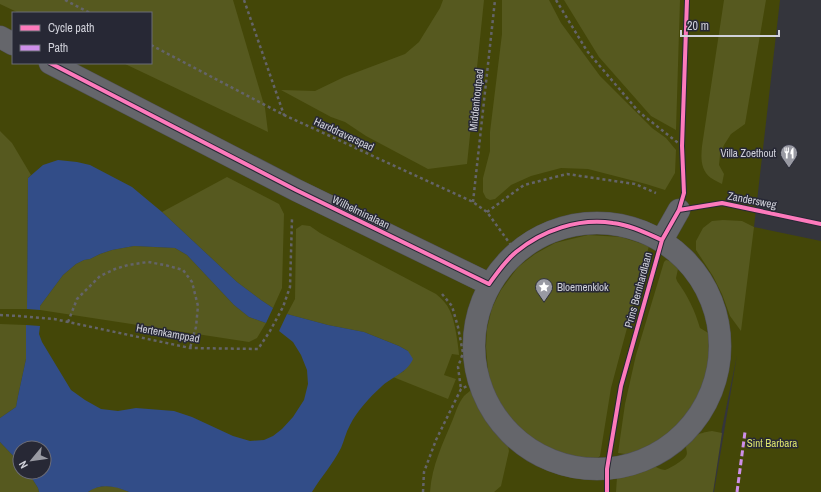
<svg xmlns="http://www.w3.org/2000/svg" width="821" height="492" viewBox="0 0 821 492" font-family="'Archivo Narrow',sans-serif">
<rect width="100%" height="100%" fill="#34353c"/>
<path fill="#444708" fill-rule="evenodd" d="M0,0h780l-26,227 67,14v251h-107l23,-137 -15,73 -9,64h-713zM13,13h138v50h-138zM20,448h24v24h-24z"/>
<path fill="#56591f" d="M0,0h233l32,108 3,24 -145,-69h28v-50h-132l-19,-9z
M443,0h41l-17,164 -39,5 -62,-33 -21,-14 -14,-5 -50,-27 34,1 29,-14 61,-23 14,-12 21,-34z
M502,0h47l12,23 39,53 52,52 14,10 10,12 -1,23 -10,17 -19,-6 -58,-15 -27,-1 -30,8 -20,9 -16,14 -5,1 -4,-2 -3,-6v-14l7,-27v-19l12,-98z
M564,0h116l-4,130 -25,-14 -52,-59z
M724,0h42l-21,124 -14,10 -7,11 -4,10 -1,10 5,9 -2,10c-4,-2 -8,-4 -11,-6 -11,-8 -10,-21 -9,-32z
M0,131l12,12 19,32 -3,3 -1,131h-27z
M227,177l52,27 5,10 -2,74 -9,20 -12,-8 -24,-18 -75,-70z
M723,220l19,1 12,6 -13,104 -11,-15 -8,-22 -9,-18 -17,-26v-9l7,-13 9,-7z
M302,225l8,1 10,7 116,61c6,5 11,10 14,17 5,10 8,33 9,44l-7,-1 -8,21 12,4 -8,20 -55,-22 11,-6 4,-20 -9,-5 -35,-14 -36,-7 -41,-11 8,-15 1,-70z
M588,235l33,2 28,9 -38,142 -11,68 -5,4 -36,-5 -25,-14 -20,-17 -14,-20 -11,-22 -3,-35 1,-18 5,-21 9,-18 17,-23 17,-13 20,-11z
M134,246l41,2 12,7 47,50 15,12 17,6 -9,15 -8,4 -209,-32v-4l23,-31 13,-11 8,-4 6,-1 10,-5 12,-4z
M666,260c5,1 10,5 12,9l-2,9 1,3c11,15 18,30 23,47l10,6 1,27 -5,25 -11,21 -13,15 -32,27 -18,6 -14,-2 7,-49 11,-49 28,-93z
M0,324l26,1v34l-8,37 -2,11 -16,11z
M471,390h3l12,26 10,14 11,11 2,10 -8,35 -7,6h-64c2,-27 13,-49 23,-73 3,-8 6,-17 11,-23 2,-2 5,-4 7,-6z
M712,431l10,2 -9,59h-97l1,-15 22,-6 14,-5c4,1 8,4 12,4 4,-1 19,-10 21,-14 2,-3 0,-6 0,-10 1,-10 18,-14 26,-15z
M0,442l20,21v9h8l10,16 1,4h-39z
M105,486l12,1 12,5h-41l5,-4z"/>
<path fill="#324d88" d="M58,160l19,2 13,3 42,22 30,25 75,70 24,18 12,8 -7,15 -17,-6 -15,-12 -47,-50 -12,-7 -41,-2 -22,4 -12,4 -10,5 -6,1 -8,4 -13,11 -23,31v4l-13,-1 1,-131 15,-13z
M287,314l41,11 36,7 35,14 9,5 5,8c-6,14 -22,18 -32,28 -12,11 -24,24 -31,38 -4,7 -6,16 -9,23 -8,16 -20,29 -29,44h-183c-14,-6 -28,-9 -41,0h-49l-1,-4 -10,-16h16v-24h-24v15l-20,-21v-24l16,-11 2,-11 8,-37v-34l14,1 -1,8 3,8 29,48 14,10 16,9 17,2 18,-3 38,3 18,6 41,19 17,5 14,-1 9,-4 9,-7 11,-12 11,-17 4,-16 -1,-14 -6,-15 -8,-13 -14,-11z"/>
<g fill="none" stroke-linecap="round" stroke-linejoin="round">
<g stroke="#505157" stroke-width="23">
<path id="street" d="M0,37l13,7
M50,63l246,127 193,94
M474 346a123 123 0 1 1 246 0a123 123 0 1 1-246 0Z
M662,240l17,-30"/>
</g>
<path stroke="#646469" stroke-width="2.5" stroke-dasharray="3 3" stroke-linecap="butt" d="M65,0l25,13
M244,0l40,115
M556,0l31,51 52,61 43,34
M151,45l133,70 189,87 14,10 29,40
M473,202l22,-202
M487,212l37,-27 43,-11 68,10 21,9
M442,294l10,12 6,21 5,26 -5,14 3,22
M0,315l19,1 35,3 136,29 68,1 12,-18 13,-24 7,-20 2,-68
M68,322l9,-23 23,-23 15,-7 13,-4 20,-3 17,3 18,5 9,12 6,24 -2,21 -6,21
M423,492l1,-20 12,-32 25,-51 17,-8"/>
<use href="#street" stroke="#65666b" stroke-width="22"/>
<path stroke="#ce8fe9" stroke-width="3" stroke-dasharray="6 3" stroke-linecap="butt" d="M737,492l8,-60"/>
<g stroke="#272835" stroke-width="6">
<path id="cycleway" d="M50,63l246,127 193,94c8,-11 16,-23 27,-32 27,-22 62,-34 97,-29 17,2 33,10 49,17
M679,210l43,-7 99,21
M607,492v-23l14,-83 41,-146 17,-30 5,-17 -2,-47 5,-146"/>
</g>
<use href="#cycleway" stroke="#fd7abc" stroke-width="4"/>
</g>
<defs>
<g id="restaurant-pin" transform="scale(0.9)"><path d="M0 17L-7.5 6A9.5 9.5 0 1 1 7.5 6Z" fill="#999aa3" stroke="#272835"/><path d="M-5-6h1v4h1v-4h1v4h1v-4h1v5L-1.5 .5V6h-2V.5L-5-1ZM5-6V6H3V1.5H1.5Q1.5-4 5-6Z" fill="#fff"/></g>
<g id="sight-pin" transform="scale(0.9)"><path d="M0 17L-7.5 6A9.5 9.5 0 1 1 7.5 6Z" fill="#999aa3" stroke="#272835"/><path d="M0-6L1.8-2.2L6-1.7L2.9 1.2L3.7 5.4L0 3.3L-3.7 5.4L-2.9 1.2L-6-1.7L-1.8-2.2Z" fill="#fff"/></g>
</defs>
<g fill-rule="evenodd">
<use href="#restaurant-pin" x="789" y="153"/>
<use href="#sight-pin" x="544" y="287"/>
</g>
<g text-anchor="middle" dominant-baseline="central" stroke-width="3" stroke-linejoin="round" paint-order="stroke">
<g font-size="11" fill="#d0d1da" stroke="#272835">
<text transform="translate(476 100) rotate(-84)">Middenhoutpad</text>
<text transform="translate(344 134) rotate(25)">Harddraverspad</text>
<text transform="translate(752 200) rotate(11)">Zandersweg</text>
<text transform="translate(361 212) rotate(26)">Wilhelminalaan</text>
<text transform="translate(638 290) rotate(-75)">Prins Bernhardlaan</text>
<text transform="translate(168 333) rotate(10)">Hertenkamppad</text>
</g>
<g font-size="11" fill="#d0d1da" stroke="#272835" text-anchor="end">
<text x="776" y="153">Villa Zoethout</text>
<text x="557" y="287" text-anchor="start">Bloemenklok</text>
</g>
<g font-size="11" fill="#d9e16b" stroke="#272835">
<text x="772" y="443">Sint Barbara</text>
</g>
</g>
<rect x="12" y="12" width="140" height="52" fill="#272835" stroke="#6b6c77"/>
<rect x="20" y="25" width="20" height="6" fill="#fd7abc" stroke="#6b6c77"/>
<text x="48" y="32" font-size="12" fill="#d0d1da">Cycle path</text>
<rect x="20" y="45" width="20" height="6" fill="#ce8fe9" stroke="#6b6c77"/>
<text x="48" y="52" font-size="12" fill="#d0d1da">Path</text>
<g transform="translate(32 460) rotate(241)"><circle r="19" fill="#272835" stroke="#6b6c77"/>
<path d="M0-3L7 15L0 10L-7 15Z" fill="#999aa3"/>
<text y="-6" font-size="11" font-weight="bold" text-anchor="middle" fill="#d0d1da">N</text>
</g>
<path d="M681 30v6h98v-6" fill="none" stroke="#d0d1da" stroke-width="2"/>
<text x="687" y="30" font-size="12" fill="#d0d1da" stroke="#272835" stroke-width="3" paint-order="stroke">20 m</text>
</svg>
